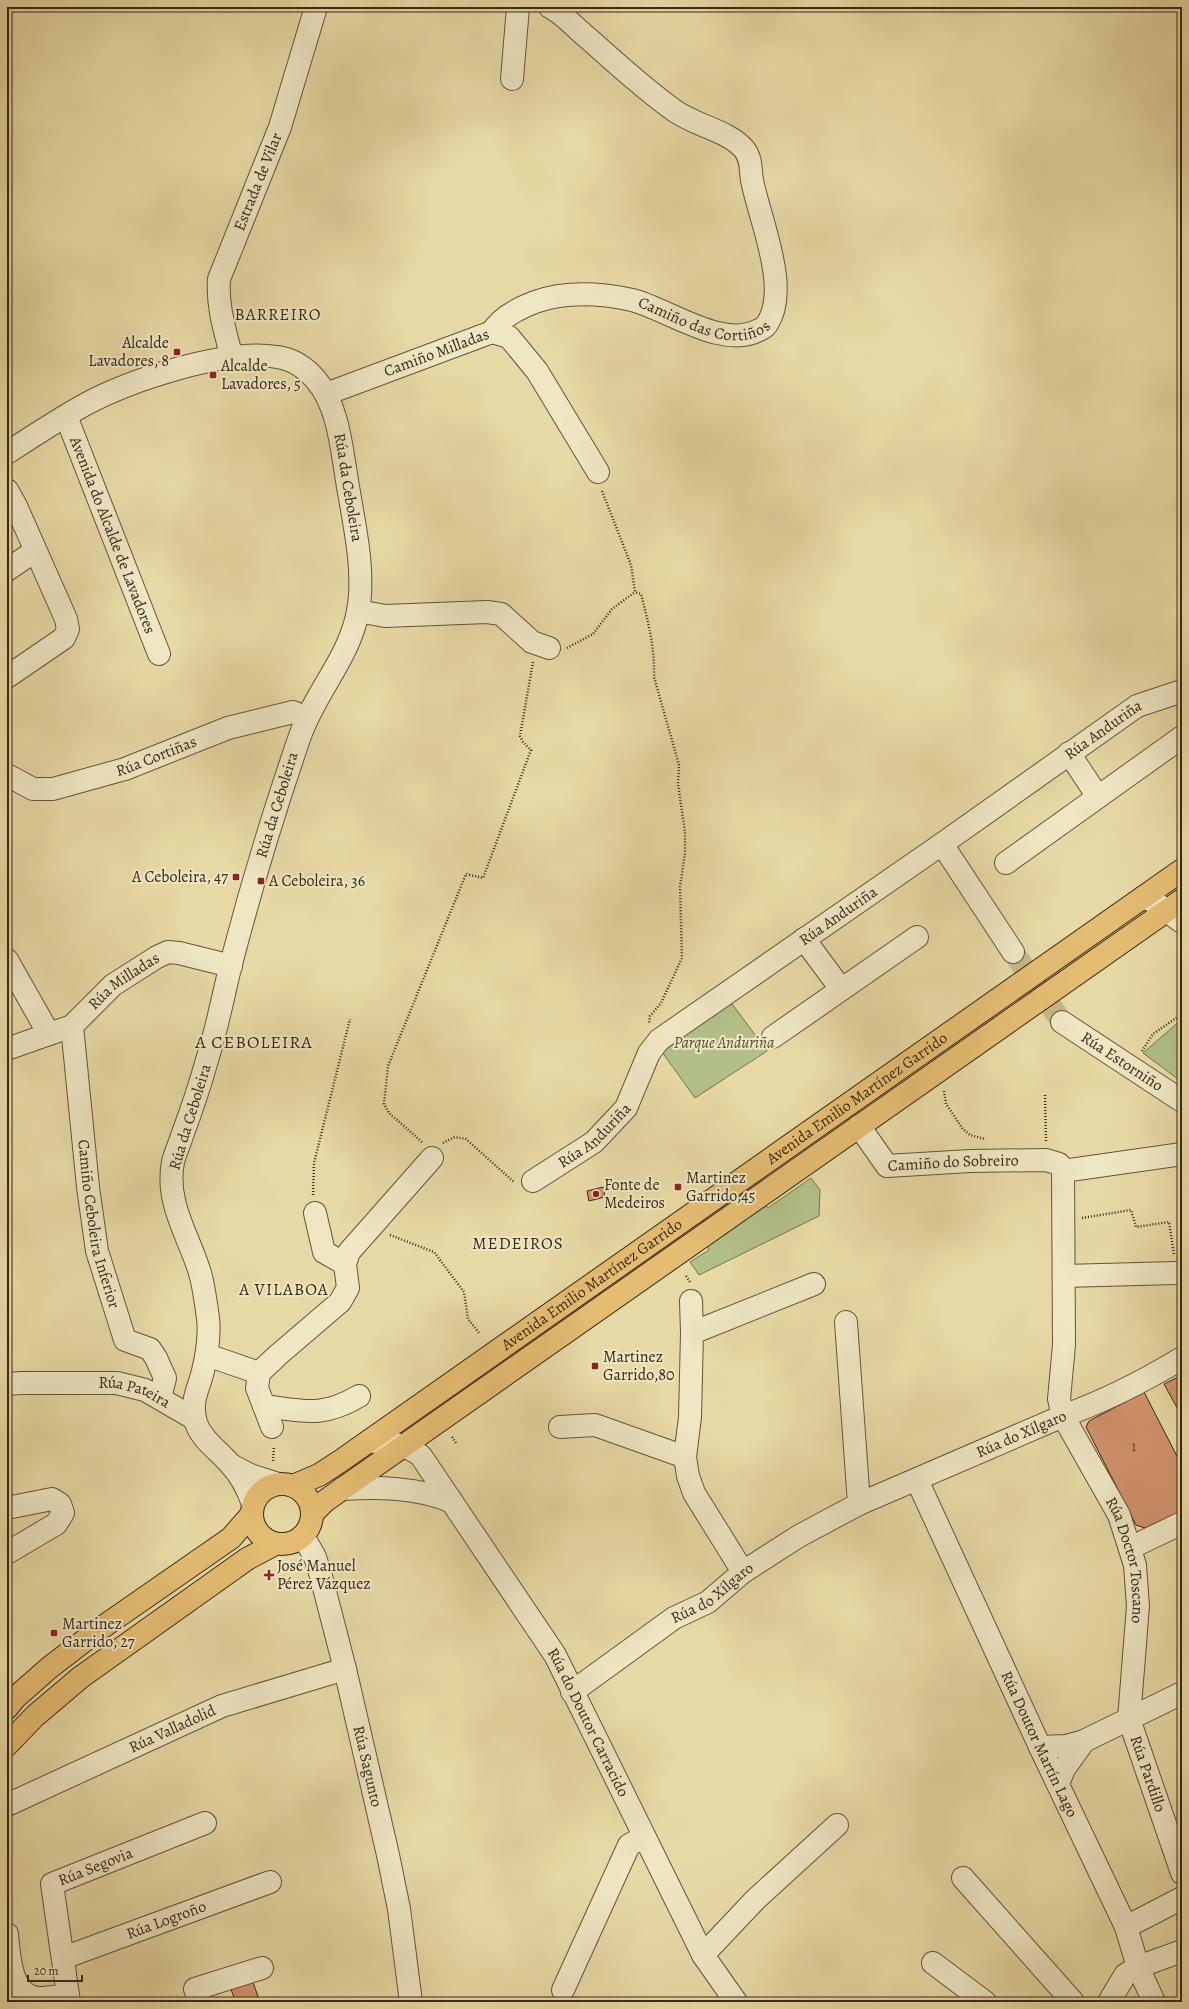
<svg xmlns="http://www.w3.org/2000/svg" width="1189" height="2009" viewBox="0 0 1189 2009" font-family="Alegreya,serif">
<rect width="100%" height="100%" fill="#e7d9a5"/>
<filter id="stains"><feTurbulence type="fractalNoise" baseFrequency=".005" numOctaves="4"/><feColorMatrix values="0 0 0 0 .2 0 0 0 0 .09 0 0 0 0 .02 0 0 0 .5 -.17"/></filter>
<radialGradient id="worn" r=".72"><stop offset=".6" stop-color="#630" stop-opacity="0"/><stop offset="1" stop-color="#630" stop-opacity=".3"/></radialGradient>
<path fill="#b2c088" stroke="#75744e" d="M730,1001l37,50 -72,47 -33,-46z
M1182,1019v63l-39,-29z
M811,1178l9,12 -1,26 -120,59 -9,-13 19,-12 -2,-4 58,-41 3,3z"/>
<path fill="#d1936e" stroke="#382914" d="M7,300l5,1 -5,26z
M603,1187l2,10 -16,4 -2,-10z
M1182,1375v39l-1,1 -17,-31z
M1144,1392l38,74v45l-37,17 -9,-3 -50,-98 3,-6z
M251,1977l8,22 -7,3h-16l-7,-17z"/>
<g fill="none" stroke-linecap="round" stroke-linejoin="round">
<path stroke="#c4b688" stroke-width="22" stroke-dasharray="22 11" stroke-linecap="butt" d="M1013,952l49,70"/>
<g stroke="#645538" stroke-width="24">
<g id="minor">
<path d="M512,79l6,-72"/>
<path id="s1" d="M492,332c9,-15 27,-24 43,-30 31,-11 65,-9 97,-2 36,9 90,50 127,30 2,-1 7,-3 8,-6 24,-35 -8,-106 -15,-144 -2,-11 0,-21 -8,-31 -17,-19 -48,-23 -69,-38 -31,-22 -58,-47 -86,-72 -13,-10 -25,-25 -39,-32"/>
<path id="s2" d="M232,358c-7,-27 -15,-51 -13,-79l61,-152 36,-120"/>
<path id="s3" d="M326,394l166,-62 17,5 28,34 61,101"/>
<path id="s4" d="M66,416l93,238"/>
<path id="s5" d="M7,453c26,-17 52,-34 79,-49 45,-24 141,-56 191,-47 15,2 29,11 39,23 21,24 25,63 30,94 6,42 20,94 12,137 -8,46 -43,81 -58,125 -26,75 -49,151 -69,228 -8,32 -14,65 -24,96 -7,25 -15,49 -24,73 -3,10 -8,20 -10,29 -8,41 16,74 27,111 4,14 6,30 8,45 2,18 -1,36 -5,53 -5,20 -13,30 -7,52 6,17 23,28 34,41 11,11 18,26 23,40"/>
<path d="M7,490l9,16 50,113 2,10 -4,9 -57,39"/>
<path d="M7,570l28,-19"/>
<path d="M358,611l27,5 102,-4 14,2 31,28 17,6"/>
<path d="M1069,753l29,44 84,-60"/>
<path id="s6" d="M7,775l26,14h20l72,-20 103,-41 65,-16 14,6"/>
<path d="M942,844l71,108"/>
<path d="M1006,863l92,-66"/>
<path d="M1144,897l12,6 26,19"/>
<path d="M804,939l37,50"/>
<path d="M7,960l42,74"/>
<path id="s7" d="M1062,1022l120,79"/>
<path id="s8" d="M72,1026l16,161 9,64 28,89 25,9 6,9 9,20 -5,20"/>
<path d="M773,1037l144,-100"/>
<path id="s9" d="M7,1049l65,-23 41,-41 44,-28 11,-5 11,1 52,13"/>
<path id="s10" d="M859,1126l28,40 83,-5 76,-1 13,4 4,7 1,174 -5,54 4,17 56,99 16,50 3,41 -9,113 53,154"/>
<path d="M1063,1171l119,-17"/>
<path id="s11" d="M533,1181l61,-39 32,-34 23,-55 10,-13 283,-196 195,-138 45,-15"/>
<path d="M315,1213l9,39 21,12"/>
<path d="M1064,1276l112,-3"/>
<path d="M691,1301l1,32"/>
<path d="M846,1322l13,182"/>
<path d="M207,1355l52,18 -2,15 15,39"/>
<path d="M259,1373l19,-18 62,-53 8,-14 -3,-24 4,-12 83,-94"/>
<path id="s12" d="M7,1384l15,-1h95l28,7 50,29"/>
<path d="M264,1406c40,5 58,12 95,-10"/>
<path d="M560,1427l35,-2 90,32"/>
<path id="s13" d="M368,1442c19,-1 38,2 53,14l134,199 148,300 33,47"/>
<path d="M233,1466l17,9 28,9"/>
<path id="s14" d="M917,1480l123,267 86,180 12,40 -13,8 -16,27"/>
<path d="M342,1489c35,-2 77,-2 110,13"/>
<path d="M7,1508l45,-9 8,5 3,9 -7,11 -49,29"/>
<path id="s15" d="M303,1536l12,21 6,19 24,93 43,186 11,54 12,93"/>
<path d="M1130,1548l52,-25"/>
<path d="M743,1572l-49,-79 -6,-17 -3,-19 5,-40 2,-84 122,-49"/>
<path id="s16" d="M572,1692l102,-74 34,-16 35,-30 56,-36 60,-32 204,-88c42,-15 81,-35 119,-58"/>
<path d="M1040,1747l26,-1 18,-5 98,-48"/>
<path d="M1058,1784l6,-15 20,-28"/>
<path id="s17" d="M7,1805l215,-99 123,-37"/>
<path d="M963,1878l110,124"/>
<path d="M1126,1927l56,-29"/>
<path d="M7,1934c2,20 3,63 32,64 9,0 20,-2 29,-3"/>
<path d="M703,1955l52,-55 82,-75"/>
<path id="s18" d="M63,1958l207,-76"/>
<path d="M933,1963l52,39"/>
<path d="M563,1990l66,-145 15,-8"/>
<path id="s19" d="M69,2002l-17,-118 153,-61"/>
<path d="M200,2002l-5,-13 67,-21"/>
<path d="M1154,2002l-16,-35 44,-16"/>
</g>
</g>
<g stroke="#382914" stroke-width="24">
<g id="major">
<circle cx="282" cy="1514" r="30"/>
<path id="s20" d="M293,1486l26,-11 23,-15 840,-590"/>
<path d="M312,1514l13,-13 857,-601"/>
<path d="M7,1708l8,-10 34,-30 48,-37 134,-93 20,-23"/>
<path d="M7,1745l28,-29 46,-39 166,-118 28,-15"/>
</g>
</g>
<path stroke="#382914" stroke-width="2.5" stroke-dasharray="1 2" stroke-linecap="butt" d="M602,491l29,74 4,27 6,2c7,27 14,54 13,83l25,88 -1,19 7,48v21l-5,34 2,71 -21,45 -11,13 -1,7
M567,648l26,-14 19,-25 23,-17
M1142,1051l11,-17 29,-20
M944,1091l2,13 17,25 7,6 15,4
M1045,1095l1,46
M422,1142l-33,-29 -5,-9 4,-38 78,-192 17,4 48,-128 -8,-8 -3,-6 13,-74
M443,1143l12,-6 11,2 48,43
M313,1195l1,-32 36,-144
M1082,1218l49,-8 5,17 33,-5 5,32
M390,1235l44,17 30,40 4,27 12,15
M686,1276l4,6
M452,1437l4,6
M273,1461l1,-15"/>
<use href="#minor" stroke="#efe6c4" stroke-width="22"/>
<use href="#major" stroke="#e4bc72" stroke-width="22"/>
</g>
<g fill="#8f2418" stroke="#efe6c4" stroke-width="1.5">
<rect x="173" y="348" width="8" height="8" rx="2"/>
<rect x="209" y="371" width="8" height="8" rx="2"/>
<rect x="232" y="873" width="8" height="8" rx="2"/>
<rect x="257" y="877" width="8" height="8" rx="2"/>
<rect x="674" y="1183" width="8" height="8" rx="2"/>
<circle cx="596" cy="1194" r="4"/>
<rect x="591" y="1362" width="8" height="8" rx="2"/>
<path d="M267 1569h4v4h4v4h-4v4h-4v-4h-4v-4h4z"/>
<rect x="50" y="1629" width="8" height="8" rx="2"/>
</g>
<g text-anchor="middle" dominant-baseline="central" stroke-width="4" stroke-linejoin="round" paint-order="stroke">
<g font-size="14" fill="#5e442a">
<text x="1134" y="1446">1</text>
</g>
<g font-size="16" fill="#382914" stroke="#efe6c4">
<text stroke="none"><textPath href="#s2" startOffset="185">Estrada de Vilar</textPath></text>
<text stroke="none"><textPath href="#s1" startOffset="228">Camiño das Cortiños</textPath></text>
<text stroke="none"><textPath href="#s3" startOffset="118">Camiño Milladas</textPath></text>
<text stroke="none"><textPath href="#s5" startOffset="452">Rúa da Ceboleira</textPath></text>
<text stroke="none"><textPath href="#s4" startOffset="128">Avenida do Alcalde de Lavadores</textPath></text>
<text stroke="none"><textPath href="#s11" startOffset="737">Rúa Anduriña</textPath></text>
<text stroke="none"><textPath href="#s6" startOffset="158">Rúa Cortiñas</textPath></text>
<text transform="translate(277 805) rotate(-73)">Rúa da Ceboleira</text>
<text stroke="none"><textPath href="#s11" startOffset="413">Rúa Anduriña</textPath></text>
<text stroke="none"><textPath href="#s9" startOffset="138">Rúa Milladas</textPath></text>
<text stroke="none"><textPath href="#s7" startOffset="72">Rúa Estorniño</textPath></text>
<text stroke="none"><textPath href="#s20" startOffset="685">Avenida Emilio Martínez Garrido</textPath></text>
<text transform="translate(190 1117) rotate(-73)">Rúa da Ceboleira</text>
<text stroke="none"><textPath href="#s11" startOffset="77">Rúa Anduriña</textPath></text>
<text stroke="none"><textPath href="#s10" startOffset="115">Camiño do Sobreiro</textPath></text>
<text stroke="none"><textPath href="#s8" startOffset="200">Camiño Ceboleira Inferior</textPath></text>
<text stroke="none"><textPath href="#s20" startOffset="361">Avenida Emilio Martínez Garrido</textPath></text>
<text stroke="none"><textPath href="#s12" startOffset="129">Rúa Pateira</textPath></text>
<text stroke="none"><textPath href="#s16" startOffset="521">Rúa do Xílgaro</textPath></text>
<text stroke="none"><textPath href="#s10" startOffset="635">Rúa Doctor Toscano</textPath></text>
<text stroke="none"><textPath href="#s16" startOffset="172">Rúa do Xílgaro</textPath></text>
<text stroke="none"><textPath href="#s13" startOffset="371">Rúa do Doutor Carracido</textPath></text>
<text stroke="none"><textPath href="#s17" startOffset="182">Rúa Valladolid</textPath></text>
<text stroke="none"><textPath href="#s14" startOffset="291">Rúa Doutor Martín Lago</textPath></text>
<text stroke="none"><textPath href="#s15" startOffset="240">Rúa Sagunto</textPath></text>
<text stroke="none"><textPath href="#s10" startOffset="854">Rúa Pardillo</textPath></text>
<text stroke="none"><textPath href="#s19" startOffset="166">Rúa Segovia</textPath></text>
<text stroke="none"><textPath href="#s18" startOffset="110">Rúa Logroño</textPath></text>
</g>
<g font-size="16" fill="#382914" stroke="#efe6c4" text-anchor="start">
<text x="169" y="343" text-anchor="end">Alcalde<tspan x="169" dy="18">Lavadores, 8</tspan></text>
<text x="221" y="366">Alcalde<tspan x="221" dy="18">Lavadores, 5</tspan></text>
<text x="228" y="877" text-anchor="end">A Ceboleira, 47</text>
<text x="269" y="881">A Ceboleira, 36</text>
<text x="686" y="1178">Martinez<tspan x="686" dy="18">Garrido,45</tspan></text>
<text x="604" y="1185">Fonte de<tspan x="604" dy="18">Medeiros</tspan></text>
<text x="603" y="1357">Martinez<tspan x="603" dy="18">Garrido,80</tspan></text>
<text x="277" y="1566">José Manuel<tspan x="277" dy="18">Pérez Vázquez</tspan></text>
<text x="62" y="1624">Martinez<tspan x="62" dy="18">Garrido, 27</tspan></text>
</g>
<g font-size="16" font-style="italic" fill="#564f31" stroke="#efe6c4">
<text x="724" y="1043">Parque Anduriña</text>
</g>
<g font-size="17" letter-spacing="1" fill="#382914" stroke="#efe6c4">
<text x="278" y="314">BARREIRO</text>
<text x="518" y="1243">MEDEIROS</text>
<text x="284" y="1289">A VILABOA</text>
</g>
<g font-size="18" letter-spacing="1" fill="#382914" stroke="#efe6c4">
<text x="254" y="1042">A CEBOLEIRA</text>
</g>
</g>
<rect width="1189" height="2009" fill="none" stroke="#e7d9a5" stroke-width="24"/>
<rect x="8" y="8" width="1173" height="1993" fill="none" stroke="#382914" stroke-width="2"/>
<rect x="12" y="12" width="1165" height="1985" fill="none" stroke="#382914"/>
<path d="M28 1975v6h54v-6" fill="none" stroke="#382914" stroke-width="2"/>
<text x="34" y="1975" font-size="12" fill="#382914" stroke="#efe6c4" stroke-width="3" paint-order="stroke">20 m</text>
<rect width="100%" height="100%" filter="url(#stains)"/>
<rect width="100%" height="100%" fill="url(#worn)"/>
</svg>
